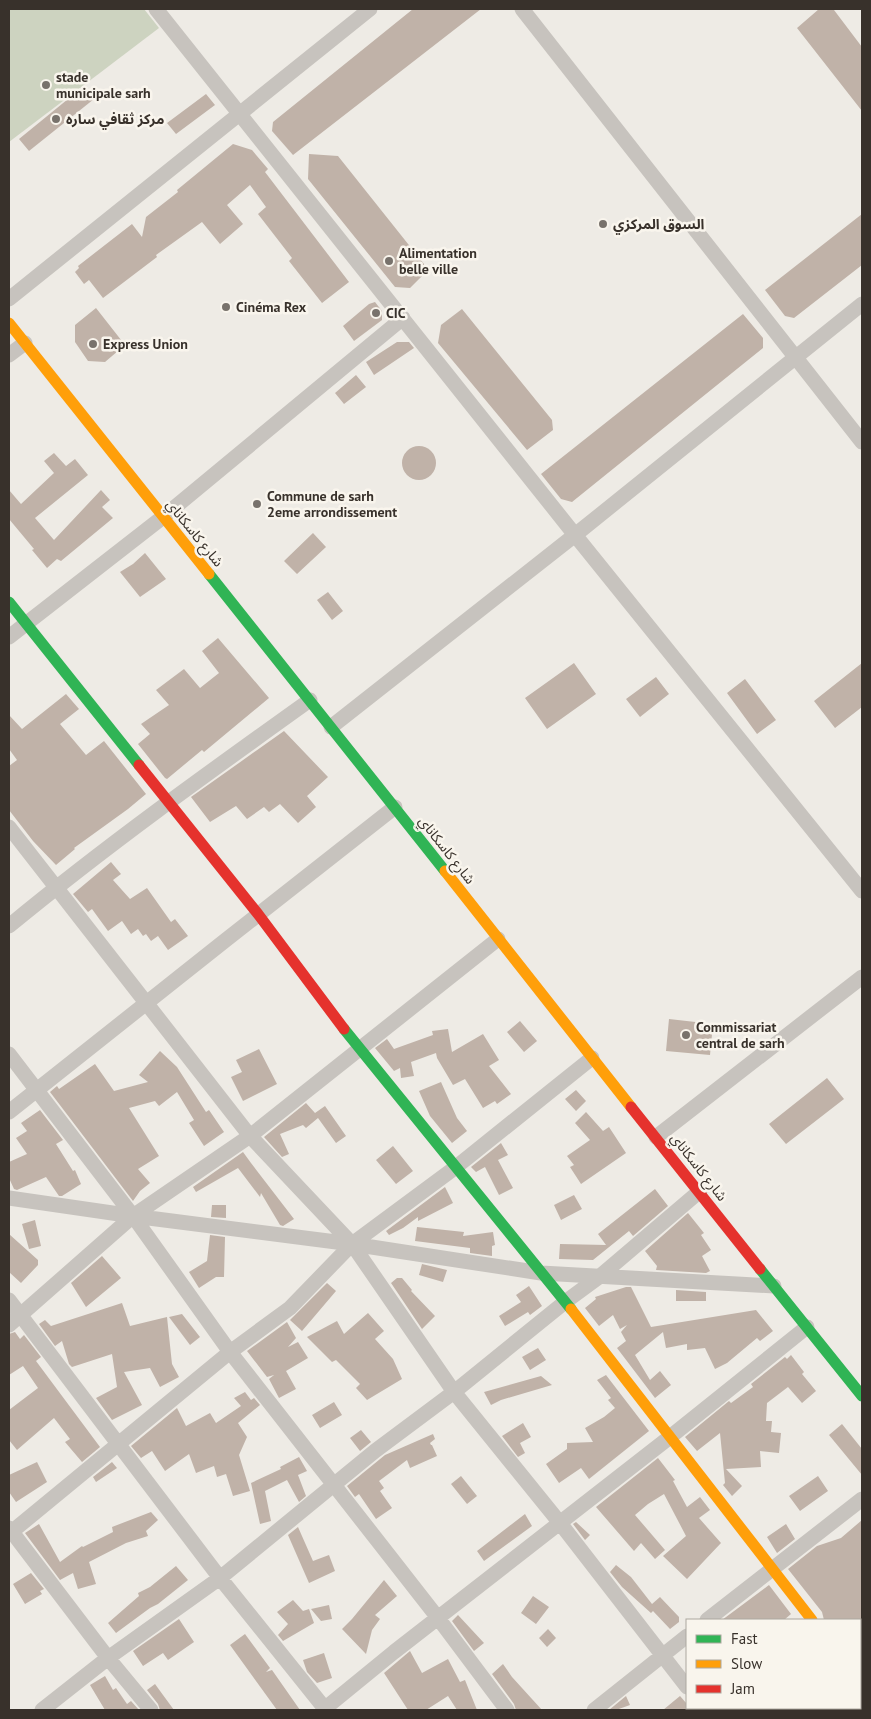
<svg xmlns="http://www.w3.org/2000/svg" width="871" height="1719" viewBox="0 0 871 1719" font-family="'PT Sans','Noto Sans Arabic',sans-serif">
<rect width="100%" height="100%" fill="#eeebe5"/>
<path fill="#cdd3c0" d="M9,9h135l15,19 -150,114z"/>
<path fill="#c0b2a8" d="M413,9h68l-188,146 -21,-24 1,-9z
M819,9l15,1 28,37v64l-65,-83z
M84,86l10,13 -65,52 -10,-12z
M206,94l9,11 -39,29 -9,-11z
M233,144l19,6 16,19 -3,3 84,110 -27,21 -33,-42 3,-3 -34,-44 8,-7 -16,-22 -23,20 16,19 -23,20 -18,-22 -46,33 1,2 -54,41 -14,-18 -5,4 -9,-12 4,-4 -1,-2 54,-42 10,13 4,-20 32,-25 -1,-2z
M309,154l29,2 86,108v10l-14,14 -15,-1 -87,-108z
M862,214v51l-68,53 -9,-2 -20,-26z
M375,302l7,9v9l-28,21 -11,-15 26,-22z
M96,308l29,37 -20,17 -17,-1 -13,-19v-17z
M462,309l90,111 1,10 -26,20 -89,-107 3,-18z
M743,314l20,24v10l-191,154 -11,-3 -20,-25z
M397,342h12l5,6 -40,27 -8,-13z
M356,375l10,12 -22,17 -9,-11z
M402 463a17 17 0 1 1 34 0a17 17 0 1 1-34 0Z
M54,453l12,13 9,-7 13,16 -53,43 19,22 47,-50 9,10 -8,7 11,11 -52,43 -4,-2 -10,9 -15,-18 2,-1 -25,-30v-29l12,14 33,-31 -10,-12z
M313,533l13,14 -29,27 -13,-13z
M145,553l21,26 -26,18 -20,-25 13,-8z
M328,592l15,19 -11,9 -15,-20z
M218,638l51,60 -65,54 -2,-2 -35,29 -2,-1 -27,-34 12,-10 -9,-10 28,-19 -13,-15 28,-21 16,19 19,-15 -17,-22z
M574,663l22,31 -49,35 -22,-31z
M862,663v44l-27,21 -21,-27z
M656,677l13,17 -29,23 -14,-18z
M745,679l31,41 -19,14 -30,-41z
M66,694l13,15 -19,15 26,31 18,-14 42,53 -18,15 -54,39 1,1 -19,16 -23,-24 -24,-31v-44l8,-6 -8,-11v-34l13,14z
M284,731l44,46 -21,19 9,11 -18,16 -18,-19 -11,8 -5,-5 -17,12 -11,-13 -26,16 -19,-25z
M111,862l10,12 -8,6 17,19 17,-11 24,34 4,-3 13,17 -20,14 -10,-14 -7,5 -5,-7 -3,2 -5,-7 -7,5 -9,-13 -14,10 -16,-22 -4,3 -15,-18z
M669,1019l44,5 -3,31 -44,-4z
M520,1021l17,20 -13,11 -17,-20z
M448,1029l4,23 31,-18 16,26 -10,6 22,28 -14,10 -2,-3 -12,7 -18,-29 -12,6 -16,-27 -1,-5 -25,9 3,14 -13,2 -1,-10 -6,3 -19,-23 12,-9 7,10 39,-14 -1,-4z
M259,1049l18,35 -34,17 -12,-24 11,-5 -6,-12z
M160,1051l17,16 29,45 3,-2 15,22 -20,14 -15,-23 5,-3 -17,-28 -18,14 -4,-5 -26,7 30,48 -21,13 12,14 -10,8 -7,10 -83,-109 7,-6 2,3 36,-25 19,27 34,-9 -9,-7z
M827,1078l17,21 -58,45 -17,-20z
M441,1082l16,36 10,13 -15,12 -22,-27 -11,-25z
M576,1090l10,11 -10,10 -11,-12z
M306,1103l9,10 10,-7 21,30 -10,7 -18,-25 -12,10 -3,-3 -23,9 9,20 -7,3 -18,-20z
M40,1110l23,30 -7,4 17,27 2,-1 6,14 -19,12h-3l-13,-19 -29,13 -3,-1 -5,-11v-16l18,-8 -11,-16 11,-7 -6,-8z
M586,1112l17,19 6,-4 17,26 -45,31 -11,-17 4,-2 -7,-9 23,-16 -15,-17z
M501,1143l7,12 -10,5 15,28 -14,7 -14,-28 -9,5 -5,-5z
M393,1146l20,25 -17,13 -20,-24z
M243,1152l8,11 43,56 -11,7 -3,-1 -19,-32 -1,4 -22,-29 -42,24 -3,-5z
M445,1187l8,16 -35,18v-4l-15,11 -14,7 -3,-4z
M655,1189l13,17 -35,30 -4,-5 -36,29 -34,-1 1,-15 46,1 -8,-11z
M574,1195l8,14 -21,11 -7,-15z
M212,1205h14v13l-15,-1z
M688,1213l16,20 -3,2 10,15 -9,6 8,15 -4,2 -50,-3 1,-4 -12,-15z
M35,1220l6,26 -12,3 -7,-25z
M417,1227l47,5 -1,4 30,-4 2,13 -3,1v10l-22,-3v-5l-55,-7z
M9,1234l29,26v5l-17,18 -12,-11z
M210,1235l15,2 -1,40h-8l-17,11 -10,-16 18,-11z
M102,1256l19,22 -35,29 -15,-24z
M422,1264l25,6 -4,12 -24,-7z
M397,1278h5l10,12 -1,1 24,25 -13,13 -31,-46z
M327,1283l9,8 -34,40 -12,-11z
M529,1286l13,20 -12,9 -2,-3 -23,14 -6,-10 22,-14 -5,-7z
M626,1287h5l20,40 105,-17 17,21 -13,10 -3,-3 -30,25 -12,6 -10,-21 -18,2v-6l-21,4 -3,-16 -28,23 15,25 10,-9 11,14 -16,13 -38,-50 9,-7 -5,-9 6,-7 -7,4 -7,-14 -14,11 -14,-18 11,-9 -1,-2z
M676,1290l30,2v9h-30z
M122,1303l8,23 37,-9 5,47 7,13 -19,10 -10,-19 -26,4 18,33 -30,15 -16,-22 21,-11 -5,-33 -40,13 -3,-3 -7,-23 -7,5 -16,-22 6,-4 6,6z
M368,1313l16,18 -9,8 18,20 9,20 -35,21 -11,-12 4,-4 -24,-24 -4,2 -25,-25 30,-16 7,13z
M182,1314l18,23 -10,8 -21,-28z
M287,1322l9,16 -8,9 10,-5 10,16 -22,13 10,18 -17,9 -10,-19 5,-4 -7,2 -20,-26z
M15,1332l5,7 4,-4 17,22 -5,4 64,86 -18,15 -17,-20 5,-3 -16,-21 -37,32 -8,-10v-30l29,-22 -15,-22 -14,9v-41z
M538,1348l8,12 -16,10 -8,-13z
M791,1355l13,17 -2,2 14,17 -14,12 -14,-16 -21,16 -1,18h6l-1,11 10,1 -2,20 -19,-2 1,16 -35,2 16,17 -10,10 -9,-11 2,-2 -5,-50 -23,18 -12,-14 44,-36 2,2 22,-16 -2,-3 34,-27 2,2z
M606,1375l43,56 -60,48 -8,-11 -22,15 -13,-19 21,-15v-6l26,-1 -8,-14 19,-11 11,-9 -7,-8 3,-2 -14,-18z
M541,1376l11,9 -51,15 -10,5 -7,-13z
M245,1392l6,8 3,-2 6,7 -22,18 9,14 -8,18 11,36 -17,5 -7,-22 -9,3 -3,-11 -18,7 -7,-19 -24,17 -13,-20 -11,7 -10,-12 46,-38 9,18 24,-13 6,10 25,-17 -7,-8z
M334,1402l8,13 -22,13 -8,-13z
M523,1423l8,14 -11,6 5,10 -7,4 -16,-21z
M842,1424l20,25v26l-33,-40z
M361,1430l10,12 -11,9 -10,-13z
M433,1434l2,5 -5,4 1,2h1l5,11 -27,12 -3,-8 -28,21 5,7 -4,3 12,17 -16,11 -17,-25 -4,3 -8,-11 38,-31z
M299,1457l8,14 -9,4 8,21 -7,6 -12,-22 -22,11 6,30 -11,3 -9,-41 30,-14 -1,-2z
M658,1458l17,22 -2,1 14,26 13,-10 10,13 -11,8 22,25 -34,36 -24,-23 23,-20 -22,-42 -16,10 -13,11 30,35 -10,9 -14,-16 -7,8 -38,-44z
M37,1462l10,20 -31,20 -7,-10v-17z
M112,1462l5,6 -21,14 -3,-5z
M461,1476l16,20 -10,8 -16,-20z
M818,1476l10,15 -28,20 -11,-15z
M151,1512l7,8 -12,11 2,5 -22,7 -37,19 7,22 -18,5 -5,-16 -13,7 -35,-47 14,-9 21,38 22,-16 1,1 30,-15 -1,-5z
M525,1514l7,12 -48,35 -7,-10z
M862,1520v100h-38l-2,-8 -34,-43 29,-23 24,-8z
M576,1522l14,13 -5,5 -12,-16z
M786,1524l9,15 -18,14 -10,-16z
M298,1527l15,34 16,-6 6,16 -26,12 -21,-48z
M616,1565l15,12 21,27 8,-7 19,20v5l-9,7 -17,-18 -2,2 -29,-26 -12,-15z
M176,1566l12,14 -30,24 -8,4 -34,25 -8,-10 31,-27 -1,-3 12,-6z
M31,1573l13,16 -4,2 2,3 -17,10 -12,-20z
M384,1580l13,16 -22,19 5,4 -8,11 -6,24 -24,-25 10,-10z
M769,1585l22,29 -7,6h-62z
M533,1596l16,11 -13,17 -15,-11z
M293,1600l10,11 6,-2 5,14 -31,18 -5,-6 10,-11 -11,-12z
M329,1605l3,14 -11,2 -10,-12z
M458,1615l26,28 -10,8 -22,-30z
M179,1619l15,23 -26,18 -5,-7 -20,13 -10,-15z
M548,1629l8,9 -9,9 -8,-9z
M245,1634l25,34 -4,4 6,-2 28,40h-23l-47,-65z
M410,1651l12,22 26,-14 12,23 5,-2 12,30h-20l-9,-14 -22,14h-18l-24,-37z
M324,1653l8,25 -15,5 -10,-11 -4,-12z
M503,1664l9,13 30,33h-26l-2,-6 -22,-30z
M105,1676l8,14 3,-2 11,16 4,-3 8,9h-34l-15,-25z
M155,1684l8,11 11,15h-14l-2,-6 -11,-14z
M626,1696l4,9 -14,5h-7z
M680,1696l7,8v4h4l2,2h-30z"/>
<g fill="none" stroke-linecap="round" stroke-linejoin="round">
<path stroke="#c7c3be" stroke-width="15" d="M156,9l419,526 287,356
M522,9l340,433
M9,299l361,-290
M9,355l16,-12
M9,637l154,-120 240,-199
M331,727l244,-192 287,-231
M9,827l241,309 102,108 102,148 106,131 127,164
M9,926c97,-80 199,-153 301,-226
M9,1054l124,162 97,136 208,266 69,92
M9,1112c128,-102 257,-204 386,-305
M656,1137l206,-160
M9,1198l124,18 219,28 189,29 233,13
M9,1300l211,278 106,132
M9,1325l124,-109 117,-80 248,-197
M9,1528l99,130 43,52
M9,1534l221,-182 60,-44 62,-64 104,-77 136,-109
M707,1620l155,-121
M860,1680l2,3
M704,1708l2,2
M42,1710l66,-52 112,-80 155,-127 79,-59 111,-90 34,-25 101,-86
M323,1710l71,-58 276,-215 137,-110
M594,1710l93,-74
M859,1710l3,-2"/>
<path stroke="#30b455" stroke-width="11" d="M209,574l236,297
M9,602l130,163
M344,1029l227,280
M760,1269l102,127"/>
<path stroke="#ff9f0a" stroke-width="11" d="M9,323l200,251
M445,871l186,236
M571,1309l241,311"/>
<path stroke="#e5322d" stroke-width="11" d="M139,765l119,149 86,115
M631,1107l129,162"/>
</g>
<g fill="#78726c" stroke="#f9f5ed" stroke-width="2">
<circle cx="46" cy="85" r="5"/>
<circle cx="56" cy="119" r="5"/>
<circle cx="603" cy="224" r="5"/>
<circle cx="389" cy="261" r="5"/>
<circle cx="226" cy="307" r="5"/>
<circle cx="376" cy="313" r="5"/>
<circle cx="93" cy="344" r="5"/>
<circle cx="257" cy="504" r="5"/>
<circle cx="686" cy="1035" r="5"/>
</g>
<g text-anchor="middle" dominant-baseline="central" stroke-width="5" stroke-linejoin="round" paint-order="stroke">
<g font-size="14" font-weight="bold" fill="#38312b" stroke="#f9f5ed" text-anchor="start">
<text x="56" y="77">stade<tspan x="56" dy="16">municipale sarh</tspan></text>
<text x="66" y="119">مركز ثقافي ساره</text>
<text x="613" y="224">السوق المركزي</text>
<text x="399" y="253">Alimentation<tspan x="399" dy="16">belle ville</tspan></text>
<text x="236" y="307">Cinéma Rex</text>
<text x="386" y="313">CIC</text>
<text x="103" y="344">Express Union</text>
<text x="267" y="496">Commune de sarh<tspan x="267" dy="16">2eme arrondissement</tspan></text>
<text x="696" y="1027">Commissariat<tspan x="696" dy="16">central de sarh</tspan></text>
</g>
<g font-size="14" fill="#38312b" stroke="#f9f5ed">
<text transform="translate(195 533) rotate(51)">شارع كاسكاناي</text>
<text transform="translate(447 850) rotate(52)">شارع كاسكاناي</text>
<text transform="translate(699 1167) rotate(52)">شارع كاسكاناي</text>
</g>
</g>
<rect width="871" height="1719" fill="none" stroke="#38312b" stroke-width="20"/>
<rect x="686" y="1619" width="175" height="90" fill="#f9f5ed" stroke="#aca79f"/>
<rect x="696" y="1635" width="25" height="8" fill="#30b455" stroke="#aca79f"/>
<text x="731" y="1644" font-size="15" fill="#38312b">Fast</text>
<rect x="696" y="1660" width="25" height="8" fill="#ff9f0a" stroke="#aca79f"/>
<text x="731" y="1669" font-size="15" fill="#38312b">Slow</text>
<rect x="696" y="1685" width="25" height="8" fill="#e5322d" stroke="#aca79f"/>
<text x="731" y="1694" font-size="15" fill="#38312b">Jam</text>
</svg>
